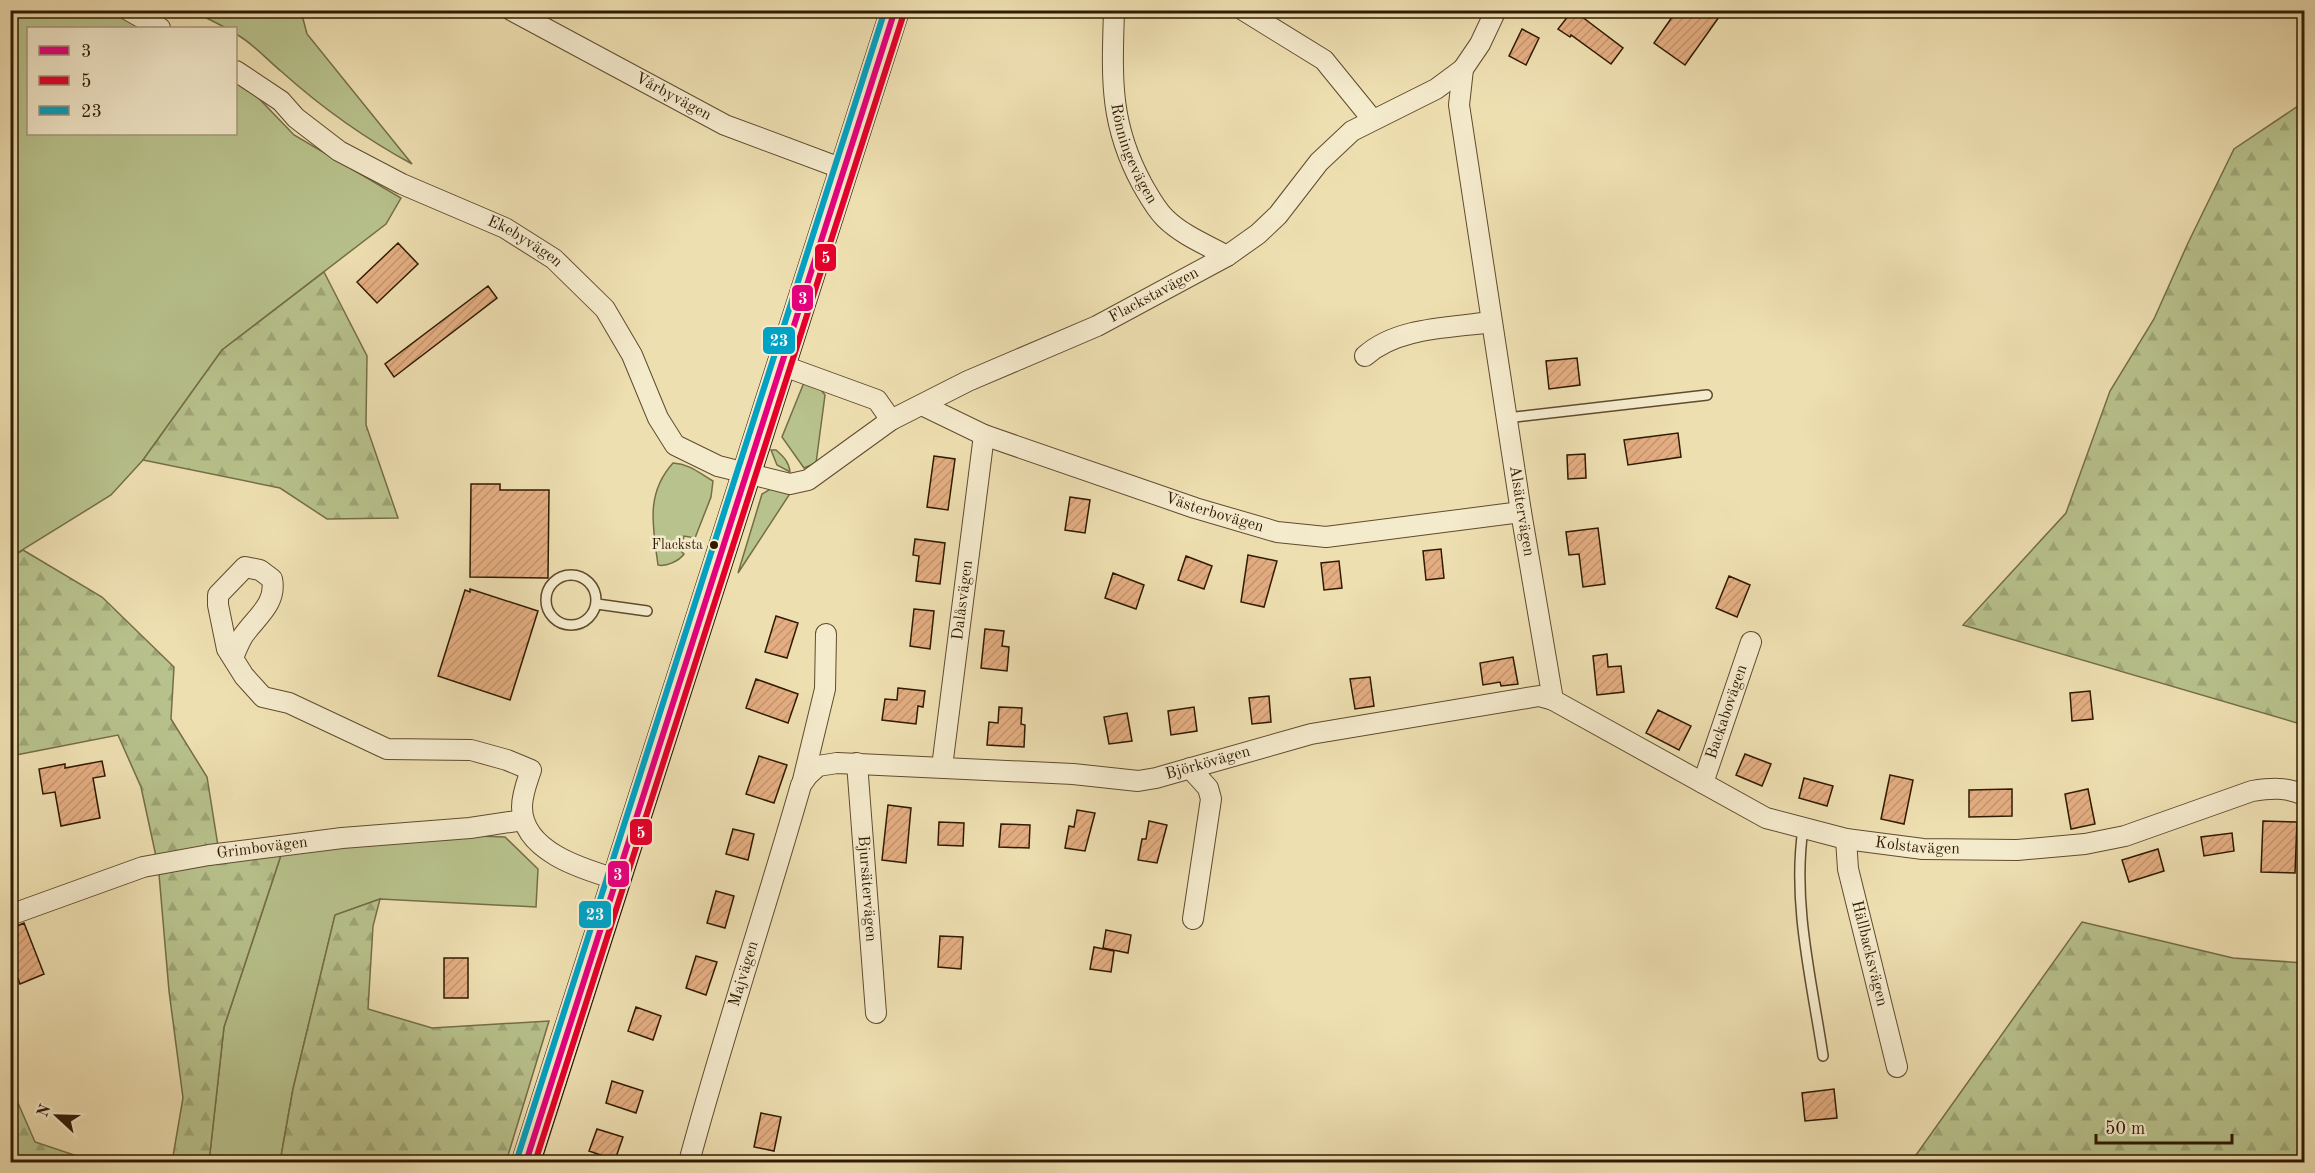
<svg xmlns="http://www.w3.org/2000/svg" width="2315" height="1173" viewBox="0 0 2315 1173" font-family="'Old Standard TT',serif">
<defs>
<pattern id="forest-firs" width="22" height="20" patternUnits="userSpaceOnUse" patternTransform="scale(1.5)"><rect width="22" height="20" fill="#b8c28c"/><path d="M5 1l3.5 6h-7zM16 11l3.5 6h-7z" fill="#9ea677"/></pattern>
<pattern id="building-hatch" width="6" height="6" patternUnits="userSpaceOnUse" patternTransform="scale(1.5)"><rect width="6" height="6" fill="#e4ae82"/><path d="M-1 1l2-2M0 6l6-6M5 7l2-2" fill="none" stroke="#c4956f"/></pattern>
</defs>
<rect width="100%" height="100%" fill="#eedfb1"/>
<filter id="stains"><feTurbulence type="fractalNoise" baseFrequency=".00333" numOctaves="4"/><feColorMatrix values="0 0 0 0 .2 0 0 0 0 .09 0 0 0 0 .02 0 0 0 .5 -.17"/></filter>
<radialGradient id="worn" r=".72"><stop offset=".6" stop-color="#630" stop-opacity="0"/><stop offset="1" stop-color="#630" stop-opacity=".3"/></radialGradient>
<path fill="#b8c28c" stroke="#746e47" stroke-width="1.5" d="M11,11h100l35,17h-118v106h208v-55l9,5 49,51 107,63 -15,26 -164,126 -79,110 -32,35 -100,62z
M193,11h108l6,23 105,130c-46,-25 -91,-57 -130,-92 -16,-13 -28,-28 -46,-38v-6h-10z
M812,378l13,17 -9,68 -12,5 -22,-31 23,-57z
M771,450h5c8,7 13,12 14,22l-13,-7z
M673,463c17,1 26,10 40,18l-2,16 -16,41 -11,-2 -3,15 3,3c-5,7 -18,13 -26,11 -5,-38 -13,-71 15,-102z
M772,488l19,4 -53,81 24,-79z
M452,835l53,2 33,32 -2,38 -156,-8 -45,16 -42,174 -13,73h-71l15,-135 59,-178z"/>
<path fill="url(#forest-firs)" stroke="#746e47" stroke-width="1.5" d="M2304,102v623l-341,-100 103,-112 44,-122 44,-72 34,-76 46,-94z
M324,272l43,84 -1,69 32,93 -71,1 -47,-31 -137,-28 79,-110z
M23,550l79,47 72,70 -3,52 36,58 11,69 -61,15 -16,-74 -23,-52 -102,20 -5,4v-202z
M283,849l-59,178 -15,135h-37l11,-64 -14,-107 -10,-117z
M380,899l-7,27 -5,83 64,19 117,-7 -43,141h-226l13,-73 42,-174z
M2082,922l151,36 71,5v199h-393z
M11,1087l24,55 60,20h-84z"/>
<path fill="url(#building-hatch)" stroke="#301a02" stroke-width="1.5" d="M1573,10l50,38 -12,16 -40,-29 -1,2 -12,-8z
M1677,10h47l-39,55 -31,-22z
M1522,29l17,9 -13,27 -17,-9z
M398,243l20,21 -41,39 -20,-21z
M488,286l9,12 -103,79 -9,-13z
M1577,358l3,27 -31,4 -3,-28z
M1678,433l3,24 -53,8 -4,-25z
M1585,454l1,24 -18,1 -1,-24z
M934,456l21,3 -7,51 -21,-3z
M471,484h29v6h49l-1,88 -78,-1z
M1070,497l20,3 -5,33 -20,-3z
M1598,528l7,56 -22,3 -4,-33 -10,1 -3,-23z
M915,539l30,4 -5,41 -24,-3 3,-25 -6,-1z
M1441,549l3,29 -18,2 -3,-29z
M1248,555l29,6 -13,46 -23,-5z
M1186,556l26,10 -8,23 -26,-9z
M1339,561l3,27 -18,2 -3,-27z
M1113,573l31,12 -8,24 -31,-11z
M1729,576l21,9 -13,32 -21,-9z
M470,589l68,22 -28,89 -72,-24 27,-86 5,2z
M914,609l20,2 -4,38 -20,-3z
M776,616l22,7 -11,35 -22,-6z
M985,629l19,2 -2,15 7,1 -2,24 -26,-3z
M1607,654l1,13 13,-1 3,26 -27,3 -4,-39z
M1513,657l5,27 -17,2 -1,-4 -17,3 -3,-22z
M1370,677l4,29 -19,3 -5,-30z
M756,679l42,15 -10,29 -42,-15z
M898,688l27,3 -2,16 -5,-1 -2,18 -34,-4 3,-21 12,1z
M2090,691l3,28 -21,2 -2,-28z
M1269,696l2,26 -19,2 -3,-26z
M999,707l23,1 -1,16 4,1 -1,22 -37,-2 2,-23 9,1z
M1194,707l3,24 -26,4 -3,-24z
M1658,710l33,16 -12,24 -33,-17z
M1127,713l5,28 -23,3 -5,-27z
M1745,754l26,10 -9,22 -26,-11z
M759,756l28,9 -13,38 -28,-9z
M102,761l3,15 -12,2 7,40 -39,8 -6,-34 -12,2 -4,-25 26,-5v4z
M1890,775l23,5 -9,44 -23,-5z
M1804,778l29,8 -6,20 -28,-8z
M2012,789v27l-43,1v-27z
M2088,789l7,35 -24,5 -6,-35z
M888,805l23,3 -5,55 -24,-3z
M1077,810l18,3 -10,38 -20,-3 4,-22 5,1z
M1149,821l18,4 -10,38 -19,-3 4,-21h4z
M2263,821l34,1 -2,51 -34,-1z
M939,822l25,1 -1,23 -25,-1z
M1001,824l29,1 -1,23 -30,-1z
M733,829l21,5 -6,26 -22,-6z
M2232,833l2,18 -30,5 -3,-19z
M2158,849l6,22 -35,11 -7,-22z
M716,891l18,5 -9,32 -18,-5z
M24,923l20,51 -24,10 -10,-25v-30z
M1106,930l25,5 -3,18 -25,-5z
M940,936l23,1 -2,32 -23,-2z
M1094,947l20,4 -3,21 -21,-3z
M696,956l21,6 -11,33 -20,-7z
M444,958h24v40h-24z
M636,1007l25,9 -8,24 -25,-9z
M612,1081l31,10 -7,22 -30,-10z
M1834,1089l3,29 -32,3 -3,-28z
M761,1113l20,4 -7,34 -20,-4z
M597,1129l26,8 -8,23 -26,-9z"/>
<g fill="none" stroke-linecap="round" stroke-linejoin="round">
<g stroke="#604b2e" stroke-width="12">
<path id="lane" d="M1507,418l200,-23
M546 600a25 25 0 1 1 50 0a25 25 0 1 1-50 0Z
M597,604l50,7
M1803,829c-11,75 9,153 20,227"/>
</g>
<g stroke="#604b2e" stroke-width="22">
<g id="street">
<path d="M128,10l32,18"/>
<path id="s1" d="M511,10l214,115 118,44"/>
<path id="s2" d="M1114,10c-2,68 -5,113 28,174 7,12 13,24 23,34 17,17 42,27 62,38"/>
<path d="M1243,10l81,50 48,59"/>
<path id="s3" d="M1463,69l-4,36 62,407 32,188"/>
<path id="s4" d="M236,71l45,30 15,17 43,33 63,33 103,44 49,31 51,50 27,46 26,63 17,27 43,21 72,18 18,-4 83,-60 77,-39 129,-55 130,-70 31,-22 20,-19 41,-53 33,-31 84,-42 27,-20 17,-25 16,-34"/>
<path d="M1365,356c32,-29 85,-28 126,-34"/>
<path d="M781,365l96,35 14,20"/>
<path id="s5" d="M922,405l62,30 211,73 82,24 49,5 195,-25"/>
<path d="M233,658c3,-8 6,-15 10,-22 13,-19 34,-32 29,-57l-12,-9 -15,-3 -27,28v10l9,44 17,27 19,21 26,6 98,46 84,1 36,10 24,10c-4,12 -9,24 -9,37 0,44 60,62 94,72"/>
<path id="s6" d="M857,763l19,250"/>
<path id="s7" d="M942,767l42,-332"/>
<path d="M1190,768l18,20 3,11 -18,120"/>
<path d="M803,780l22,-91 1,-55"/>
<path id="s8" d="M1703,783l48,-141"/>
<path id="s9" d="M1846,839l2,30 49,198"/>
<path id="s10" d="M10,915l133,-48 66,-12 133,-17 128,-10 53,-8"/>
<path id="s11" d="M689,1162c34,-126 76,-251 112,-377l7,-10 10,-9 19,-3 236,11 65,7 18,-3 155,-44 228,-38 14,4 213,118 80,21 77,10 94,1 68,-6 40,-8 127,-45c19,-3 35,-4 52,4"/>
</g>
</g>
<g stroke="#301a02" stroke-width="30">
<path id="secondary" d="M526,1162l369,-1152"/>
</g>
<use href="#lane" stroke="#f4eacc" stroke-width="9"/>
<use href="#street" stroke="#f4eacc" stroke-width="20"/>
<use href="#secondary" stroke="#f4eacc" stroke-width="27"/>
<g stroke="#f4eacc" stroke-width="10">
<path id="bus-1" d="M526,1162l369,-1152"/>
</g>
<g stroke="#f4eacc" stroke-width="10">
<path id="bus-2" d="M535,1162l369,-1149"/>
</g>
<g stroke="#f4eacc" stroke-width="10">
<path id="bus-3" d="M517,1159l368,-1149"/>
</g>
<use href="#bus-1" stroke="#e5007d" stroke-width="6"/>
<use href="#bus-2" stroke="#e4002b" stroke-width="6"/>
<use href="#bus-3" stroke="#02a2c4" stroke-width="6"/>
</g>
<circle fill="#301a02" stroke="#f4eacc" stroke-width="2" cx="714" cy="545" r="5"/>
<g text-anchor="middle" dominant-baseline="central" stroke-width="5" stroke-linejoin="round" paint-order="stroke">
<g font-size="14" fill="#301a02" stroke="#f4eacc" text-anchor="end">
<text x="703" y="545">Flacksta</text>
</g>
<g font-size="16" fill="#301a02" stroke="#f4eacc">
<text stroke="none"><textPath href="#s1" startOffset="184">Vårbyvägen</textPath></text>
<text stroke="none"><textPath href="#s2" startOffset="147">Rönningevägen</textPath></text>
<text stroke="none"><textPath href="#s4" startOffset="338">Ekebyvägen</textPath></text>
<text stroke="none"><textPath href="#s4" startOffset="1131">Flackstavägen</textPath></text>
<text stroke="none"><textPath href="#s3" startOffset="447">Alsätervägen</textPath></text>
<text stroke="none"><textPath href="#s5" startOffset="312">Västerbovägen</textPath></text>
<text stroke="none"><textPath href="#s7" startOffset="168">Dalåsvägen</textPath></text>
<text stroke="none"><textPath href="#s8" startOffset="75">Backabovägen</textPath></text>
<text stroke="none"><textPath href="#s11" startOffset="812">Björkövägen</textPath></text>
<text stroke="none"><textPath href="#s11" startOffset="1563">Kolstavägen</textPath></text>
<text stroke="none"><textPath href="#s10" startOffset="262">Grimbovägen</textPath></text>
<text stroke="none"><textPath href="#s6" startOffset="126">Bjursätervägen</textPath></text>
<text stroke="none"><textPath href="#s9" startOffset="117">Hällbacksvägen</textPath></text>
<text stroke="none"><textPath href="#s11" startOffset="196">Majvägen</textPath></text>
</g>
</g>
<g stroke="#f4eacc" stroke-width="2">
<rect x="814" y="243" width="23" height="29" rx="6" fill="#e4002b"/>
<rect x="791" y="284" width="23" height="28" rx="6" fill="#e5007d"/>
<rect x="762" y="326" width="34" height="29" rx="6" fill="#02a2c4"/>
<rect x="629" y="818" width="24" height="28" rx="6" fill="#e4002b"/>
<rect x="607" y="860" width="23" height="28" rx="6" fill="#e5007d"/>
<rect x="578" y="900" width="34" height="29" rx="6" fill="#02a2c4"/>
</g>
<g font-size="16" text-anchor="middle" font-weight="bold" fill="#fff">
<text x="826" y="263">5</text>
<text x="803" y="304">3</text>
<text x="779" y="346">23</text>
<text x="641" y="838">5</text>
<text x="618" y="880">3</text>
<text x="595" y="920">23</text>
</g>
<rect width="2315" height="1173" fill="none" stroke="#eedfb1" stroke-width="36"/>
<rect x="12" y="12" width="2291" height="1149" fill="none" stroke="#301a02" stroke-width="3"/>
<rect x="18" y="18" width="2279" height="1137" fill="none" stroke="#301a02" stroke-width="1.5"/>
<rect x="27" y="27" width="210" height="108" fill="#f4eacc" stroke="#a6977b" stroke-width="1.5"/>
<rect x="39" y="46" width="30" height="9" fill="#e5007d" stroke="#a6977b" stroke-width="1.5"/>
<text x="81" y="57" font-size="18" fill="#301a02">3</text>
<rect x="39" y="76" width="30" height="9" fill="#e4002b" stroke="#a6977b" stroke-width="1.5"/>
<text x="81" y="87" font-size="18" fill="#301a02">5</text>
<rect x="39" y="106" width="30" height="9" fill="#02a2c4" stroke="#a6977b" stroke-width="1.5"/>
<text x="81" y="117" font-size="18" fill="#301a02">23</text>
<g transform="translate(57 1116) rotate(292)" stroke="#f4eacc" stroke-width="4.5" paint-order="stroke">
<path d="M0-4.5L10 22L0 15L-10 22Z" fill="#301a02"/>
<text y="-9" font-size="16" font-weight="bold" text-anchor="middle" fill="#301a02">N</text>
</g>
<path d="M2096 1134v9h136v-9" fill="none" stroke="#301a02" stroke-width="3"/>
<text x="2105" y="1134" font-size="18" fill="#301a02" stroke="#f4eacc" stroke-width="4.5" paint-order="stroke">50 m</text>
<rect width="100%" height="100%" filter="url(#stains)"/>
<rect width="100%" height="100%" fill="url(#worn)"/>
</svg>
